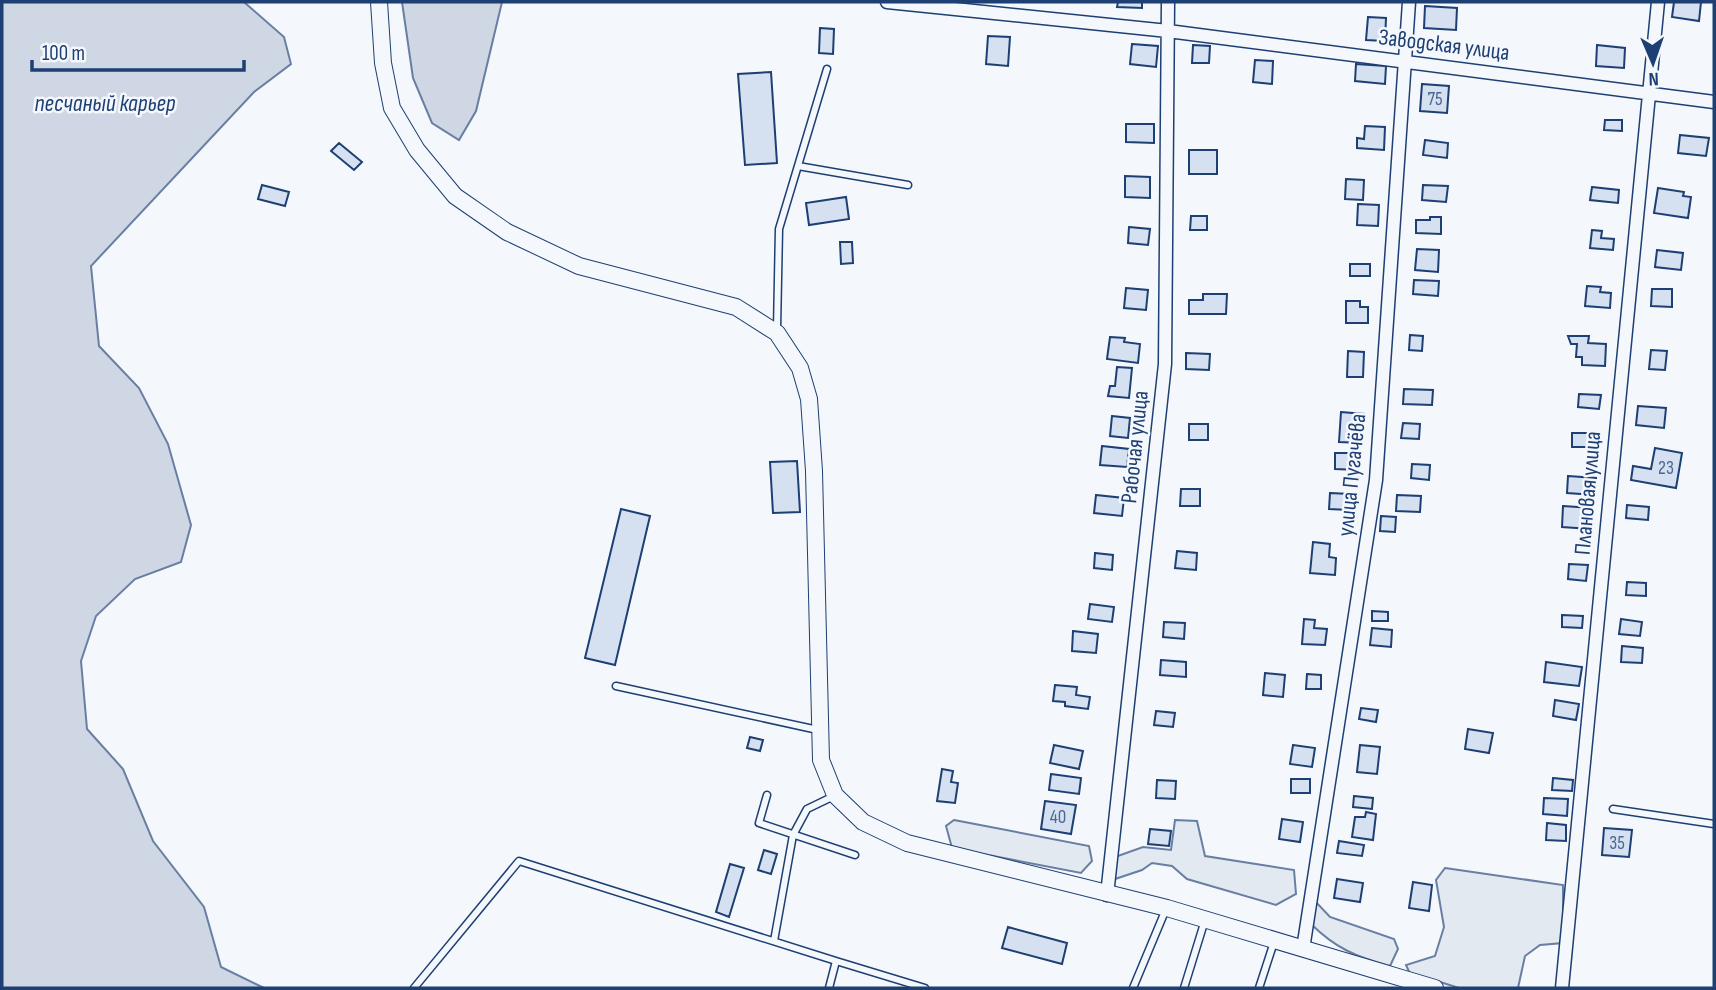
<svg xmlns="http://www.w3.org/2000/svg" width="1716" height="990" viewBox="0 0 1716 990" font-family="'Sofia Sans Condensed',sans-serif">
<rect width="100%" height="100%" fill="#f4f7fb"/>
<path fill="#e3e9f0" stroke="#687fa3" stroke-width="2" d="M954,820l135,26 3,15 -11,12 -129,-25 -6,-22z
M1175,820l22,1 8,35 89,14 2,24 -20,11 -89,-26 -15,-13 -20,-3 -10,7 -27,9v-22l28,-10 28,3z
M1445,868l118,17v58l-23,2 -15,11 -7,32h-59l-22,-7 -25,-3 -6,-13 29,-9 9,-29 -8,-47z
M1314,900l16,17 64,22 4,10 -8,17c-34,-9 -55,-18 -80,-43z"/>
<path fill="#cfd7e4" stroke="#687fa3" stroke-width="2" d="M2,2h242l40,35 7,27 -37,28 -163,174 8,80 40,42 29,56 23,81 -10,37 -46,17 -39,37 -15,45 6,68 36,40 30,72 51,66 17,60 43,21h-262z
M402,2h100l-26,109 -17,29 -27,-17 -19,-45z"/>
<path fill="#d5e0f0" stroke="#1d3f73" stroke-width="2" d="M1118,2h24v6l-25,-1z
M1674,2h27l-2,19 -27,-4z
M1425,6l32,2 -1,22 -32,-2z
M1368,17l18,1 -1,23 -19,-1z
M820,28l14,1 -1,25 -14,-1z
M988,36l22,1 -2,29 -22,-2z
M1132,44l26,2 -2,21 -26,-3z
M1193,45l17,1 -1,17h-17z
M1597,45l28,3 -1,20 -28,-2z
M1255,60l18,1 -1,23 -19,-2z
M1356,64l30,2 -1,18 -30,-3z
M771,72l6,91 -32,2 -7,-91z
M1422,84l27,2 -2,27 -27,-2z
M1605,120h17v11l-18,-1z
M1126,124h28v19l-28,-1z
M1365,126l20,1 -1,23 -27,-2v-10l7,1z
M1680,135l29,3 -3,18 -28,-3z
M1425,140l23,3 -1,15 -24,-3z
M339,143l23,19 -8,8 -23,-19z
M1189,150h28v24h-28z
M1125,176l25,1v21l-25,-1z
M1346,179l18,1 -1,20 -18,-1z
M262,185l27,7 -4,14 -27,-7z
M1423,185l25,1 -2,16 -24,-2z
M1592,187l27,3 -1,13 -28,-3z
M1658,188l26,4 -1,4 8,1 -3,21 -34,-5z
M846,197l3,22 -40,6 -3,-22z
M1358,204l21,1 -1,21 -21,-1z
M1191,216h16v14h-17z
M1430,217h11v17l-25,-1v-13h14z
M1129,227l21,2 -2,16 -20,-2z
M1592,230l10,1 -1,7 13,1 -1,11 -23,-2z
M840,242h12l1,21 -12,1z
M1417,249l22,1 -1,22 -23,-2z
M1657,250l26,3 -2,17 -26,-3z
M1350,264h20v12h-20z
M1414,280l25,1 -1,15 -25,-2z
M1587,286l14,1 -1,5 11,1 -1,15 -25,-2z
M1126,288l22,2 -2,20 -22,-2z
M1652,289h20v18l-21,-1z
M1203,294h24l-1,20h-37v-14h14z
M1346,301h14v6h8v16h-22z
M1410,335l13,1 -1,15 -13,-1z
M1568,336h21l-1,7 18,1 -1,22 -23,-1v-8h-6l1,-13h-6z
M1110,337l15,1 -1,4 16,2 -2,19 -31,-4z
M1651,350l16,1 -2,19 -16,-1z
M1348,351l16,1 -1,25h-16z
M1186,353l24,1 -1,16 -23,-1z
M1117,367l15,1 -3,30 -21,-2 2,-10h5z
M1404,389l29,1 -1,15 -29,-1z
M1579,394l22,1 -2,14 -21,-2z
M1638,406l28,2 -2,20 -28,-3z
M1341,412l23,2 -2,29 -23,-1z
M1112,416l18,2 -2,20 -18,-2z
M1403,423l17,1 -1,15 -18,-1z
M1189,424h19v16h-19z
M1572,433h24v14h-24z
M1102,446l27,3 -2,18 -27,-2z
M1655,448l27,5 -6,35 -45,-8 2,-14 18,3z
M1335,453h24v17l-24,-1z
M797,461l3,51 -27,1 -3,-51z
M1412,464l18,1 -1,15 -18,-2z
M1568,476l28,2 -1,17 -28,-2z
M1181,489h19v17h-20z
M1330,493l20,1 -1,16 -20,-1z
M1096,495l28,3 -2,18 -28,-3z
M1397,495l24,1 -1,16 -24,-1z
M1627,505l22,2 -1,13 -22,-2z
M1563,506l29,2 -2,21 -28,-2z
M621,509l29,7 -35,149 -30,-7z
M1381,516l15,1 -1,15 -15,-1z
M1313,542l17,2 -1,13 7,1 -1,17 -25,-2z
M1177,551l20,2 -1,17 -21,-2z
M1095,553l18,2 -1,15 -18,-2z
M1569,564l19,1 -2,16 -18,-2z
M1627,582l19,1v13l-20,-1z
M1090,604l24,3 -2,15 -24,-3z
M1372,611l16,1v9h-16z
M1562,615l21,1 -1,12 -20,-1z
M1304,619l11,1 -1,8 13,1 -2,16 -23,-1z
M1621,619l21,3 -2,14 -21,-2z
M1164,622l21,1 -1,16 -21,-2z
M1372,628l20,2 -1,17 -21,-2z
M1073,631l25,3 -2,19 -24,-2z
M1622,646l21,2 -1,15 -21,-1z
M1161,660l25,2v15l-26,-2z
M1546,662l36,5 -3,19 -35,-4z
M1265,673l20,2 -2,22 -20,-2z
M1307,674l14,1v14h-15z
M1055,685l22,2 -1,8 14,2 -2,12 -23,-3v-4l-12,-1z
M1555,700l24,4 -3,16 -23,-4z
M1361,708l17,2 -2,12 -17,-3z
M1156,711l19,2 -2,14 -19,-2z
M1468,729l25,4 -4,20 -24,-4z
M750,737l13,3 -3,11 -13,-3z
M1054,745l29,6 -4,18 -29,-6z
M1293,745l22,3 -3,19 -22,-3z
M1360,745l20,2 -3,27 -20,-2z
M942,769l11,2 -2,11 7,1 -3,20 -18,-2z
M1051,774l30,4 -2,16 -30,-4z
M1553,778l20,2 -1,11 -20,-1z
M1291,779h19v14h-19z
M1157,780l19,1 -1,18 -19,-1z
M1354,796l19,2 -1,11 -19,-2z
M1544,798l24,1 -1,17 -24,-2z
M1045,801l31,4 -5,29 -30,-5z
M1366,812l10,2 -3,26 -21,-3 3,-20h10z
M1282,819l21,3 -3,20 -21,-3z
M1547,823l19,2v16l-20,-1z
M1604,828l28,2 -3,27 -27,-2z
M1150,829l21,2 -2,15 -21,-2z
M1339,841l25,4 -2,11 -25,-3z
M764,850l13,4 -6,20 -13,-4z
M730,864l14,4 -15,49 -13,-5z
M1337,879l26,4 -3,19 -26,-4z
M1413,882l19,3 -3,26 -20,-3z
M1008,927l59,16 -5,21 -60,-16z"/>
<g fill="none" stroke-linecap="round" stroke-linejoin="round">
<g stroke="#1d3f73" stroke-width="9">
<path id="service" d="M798,166l110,19
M777,329l2,-100 48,-160
M616,686l202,44
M767,795l-8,28 96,32
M1613,809l101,15
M774,941l19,-106 14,-26 27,-13
M836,961l89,27
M414,988l105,-127 317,100 -7,27
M1133,988l33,-79
M1184,988l21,-68
M1259,988l15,-46"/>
</g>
<g stroke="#1d3f73" stroke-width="15">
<path id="minor" d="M887,2l281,29 546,71
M1107,895l58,-531 3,-362
M1303,949l73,-469 33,-478
M1562,988l96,-986"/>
</g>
<g stroke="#1d3f73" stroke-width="18">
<path id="tertiary" d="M379,2l4,61 9,45 25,42 38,46 52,36 72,34 157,41 41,26 23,35 9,31 5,72 7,289 14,35 28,27 44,21 260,65 268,80"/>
</g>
<use href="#service" stroke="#f4f7fb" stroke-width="6"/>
<use href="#minor" stroke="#f4f7fb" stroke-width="12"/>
<use href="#tertiary" stroke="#f4f7fb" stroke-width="16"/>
</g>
<g text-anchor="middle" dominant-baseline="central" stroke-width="5" stroke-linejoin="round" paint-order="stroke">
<g font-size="19" fill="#4b6792">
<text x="1435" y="99">75</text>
<text x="1666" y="468">23</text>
<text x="1058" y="817">40</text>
<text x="1617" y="843">35</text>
</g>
<g font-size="23" fill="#1d3f73" stroke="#f4f7fb">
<text transform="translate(1444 45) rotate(7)">Заводская улица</text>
<text transform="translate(1135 447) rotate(-84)">Рабочая улица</text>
<text transform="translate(1352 475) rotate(-84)">улица Пугачёва</text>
<text transform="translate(1588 493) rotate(-85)">Плановая улица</text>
</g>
<g font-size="24" font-style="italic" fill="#1d3f73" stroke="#f4f7fb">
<text x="105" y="103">песчаный карьер</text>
</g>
</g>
<rect width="1716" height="990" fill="none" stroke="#1d3f73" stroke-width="7"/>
<g transform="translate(1653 63) rotate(178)" stroke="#f4f7fb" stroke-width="5" paint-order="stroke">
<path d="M0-5L12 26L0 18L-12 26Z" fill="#1d3f73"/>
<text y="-10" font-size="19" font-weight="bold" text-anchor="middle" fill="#1d3f73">N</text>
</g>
<path d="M32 60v10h212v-10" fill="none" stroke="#1d3f73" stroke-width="3.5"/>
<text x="42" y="60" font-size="21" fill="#1d3f73" stroke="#f4f7fb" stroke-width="5" paint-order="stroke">100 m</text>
</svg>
